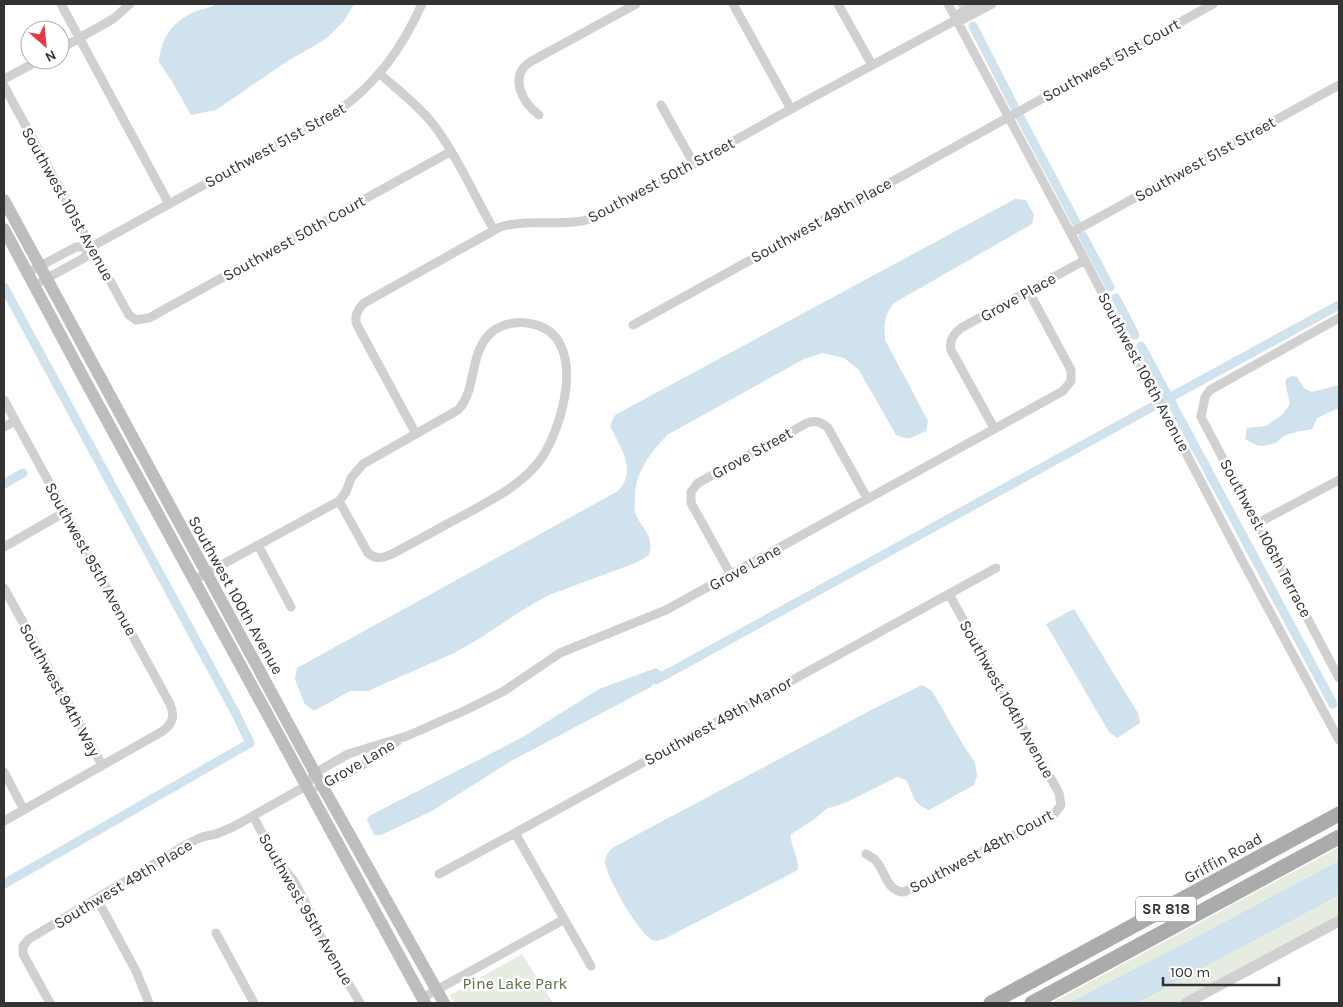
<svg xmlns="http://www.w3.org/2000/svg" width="1343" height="1007" viewBox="0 0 1343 1007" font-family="Karla,sans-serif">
<rect width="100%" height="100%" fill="#fff"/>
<path fill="#e6ecdf" d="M1339,847v70l-23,13 -138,73h-127z
M522,954l31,49h-99l-4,-8z"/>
<path fill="#cfe2ee" d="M217,4h137l-10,17 -16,16 -14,9 -25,14 -73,50 -25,5 -19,-34 -13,-19c2,-24 13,-40 35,-50 8,-3 16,-4 23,-8z
M1015,199l11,1 8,15 -2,9 -138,79c-10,13 -10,20 -9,37l43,81 -2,10 -18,8 -12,-4 -37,-65 -15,-12 -22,-5 -18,6 -137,76c-17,19 -33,38 -32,65 0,4 -1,9 0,12 6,18 20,21 14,43l-11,7 -89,33 -25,14 -42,28 -28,16 -86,38h-18l-36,20 -10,-8 -9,-24 2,-11 321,-177c20,-21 2,-44 -8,-65l5,-11z
M1292,376l5,1 7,11 8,4 27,-7v23l-22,10 -5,11 -16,3 -12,4 -8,7 -13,3 -7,-1 -11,-6 2,-11 19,-2 17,-12 7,-10 -5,-22 2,-4z
M1074,609l64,104 2,10 -23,15 -8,-6 -63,-108z
M656,668l6,4 -11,15 -140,74 -79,50 -51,24h-7l-7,-16 2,-3 154,-79 76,-48z
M922,685l10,6 33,57 10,14 2,14 -3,9 -45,25c-17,-6 -16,-17 -23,-30l-9,-3 -52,26 -19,6 -13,11 -22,14c-1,13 8,22 7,36l-134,69c-4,1 -7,3 -11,1 -14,-5 -47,-64 -48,-78 0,-6 4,-10 7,-14l263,-140z
M1339,861v34l-202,108h-68l122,-63z"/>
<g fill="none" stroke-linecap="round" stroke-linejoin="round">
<path stroke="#cfe2ee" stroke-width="9" d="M962,4l1,1
M973,26l41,80
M1020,117l57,107
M1083,236l27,51
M4,287l232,427 14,29 -246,141
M1116,298l19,37
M1141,346l28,52 -5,3
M4,484l19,-11
M656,680l496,-273
M1333,704l-164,-306 170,-93"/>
<path stroke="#d0d0d0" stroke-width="9" d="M61,4l108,200
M733,4l58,105
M838,4l34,61
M948,4l137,256 158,302 96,178
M955,16l21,-12
M958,22l34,-18
M60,49l53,-30 17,-15
M380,74c18,16 38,31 53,50 23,30 42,73 61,106
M4,79l36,-19
M4,86l121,222 4,7 7,5 13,-2 301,-166
M661,105l33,59
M539,115c-16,-11 -31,-39 -9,-53l106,-58
M1071,233l268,-148
M27,273l49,-26h15l247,-136c40,-29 64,-63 84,-107
M42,281l42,-23 7,-11
M1339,318l-129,72 -5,7 -4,20 138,261
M633,325l580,-321
M4,400l166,304c5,12 3,19 -7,27l-159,90
M4,427l11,-6
M994,428l-43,-78c-2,-9 2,-16 10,-22l124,-68
M416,434l-59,-109c-3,-8 1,-16 7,-22l136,-76c33,-10 69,3 101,-12l190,-106 165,-89
M1258,523l81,-43
M258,545l33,62
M4,547l61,-35
M731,575l-40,-72v-11l7,-9 109,-60c8,-3 15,-1 21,5l39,70
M194,580l145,-79 7,-9 5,-14 12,-14 95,-54c21,-23 9,-62 38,-81 10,-6 24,-8 36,-5 59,11 30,110 5,140 -19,23 -46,36 -71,50 -25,13 -49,27 -74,40 -9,4 -16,6 -24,-1l-29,-52
M4,588l98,177
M949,594l110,199 2,12
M4,772l20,38
M319,787h4l43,-24 32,-22
M253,816l23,43 18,22 18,34 9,22 39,66
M515,833l76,133
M866,854c3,2 8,4 10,7 10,11 10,30 28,31l145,-75 6,-4 6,-8
M439,874l76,-41 481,-265
M97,899l39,72 13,32
M216,933l38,70
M23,946l6,-7 156,-94 17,-8 14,-3 17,-7 73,-41 9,-13 33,-19 59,-18 59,-26 38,-19 56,-38 106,-43 397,-219 8,-10v-11l-42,-78
M23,946v8l27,49
M422,998l141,-78"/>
<path stroke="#d0d0d0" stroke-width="11" d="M1186,1003l153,-82"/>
<path stroke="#bdbdbd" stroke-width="12" d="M4,200l311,573 129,230
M4,229l77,144 344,630"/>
<path stroke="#ababab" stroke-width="15" d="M991,1003l348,-189
M1032,1003l307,-166"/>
</g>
<g text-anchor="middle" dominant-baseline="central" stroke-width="5" stroke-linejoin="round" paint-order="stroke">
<rect fill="#fff" stroke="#707070" stroke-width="1" x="1136" y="896.5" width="60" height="25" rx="4"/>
<g font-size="15" font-weight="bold" fill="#333">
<text x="1166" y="909">SR 818</text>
</g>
<g font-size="16" fill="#333" stroke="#fff">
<text transform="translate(1111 60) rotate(-29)">Southwest 51st Court</text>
<text transform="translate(275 145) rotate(-29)">Southwest 51st Street</text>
<text transform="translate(1205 159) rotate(-29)">Southwest 51st Street</text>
<text transform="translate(661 180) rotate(-28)">Southwest 50th Street</text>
<text transform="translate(68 204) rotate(61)">Southwest 101st Avenue</text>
<text transform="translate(821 220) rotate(-29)">Southwest 49th Place</text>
<text transform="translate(294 238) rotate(-29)">Southwest 50th Court</text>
<text transform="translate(1018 297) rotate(-29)">Grove Place</text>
<text transform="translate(1144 372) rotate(62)">Southwest 106th Avenue</text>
<text transform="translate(752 453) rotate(-29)">Grove Street</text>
<text transform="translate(1266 538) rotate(62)">Southwest 106th Terrace</text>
<text transform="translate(91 559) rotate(61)">Southwest 95th Avenue</text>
<text transform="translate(745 567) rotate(-29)">Grove Lane</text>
<text transform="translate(236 595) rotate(61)">Southwest 100th Avenue</text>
<text transform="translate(60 690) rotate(61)">Southwest 94th Way</text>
<text transform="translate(1007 699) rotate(61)">Southwest 104th Avenue</text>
<text transform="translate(718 721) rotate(-29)">Southwest 49th Manor</text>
<text transform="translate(359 763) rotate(-30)">Grove Lane</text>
<text transform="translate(981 851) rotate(-28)">Southwest 48th Court</text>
<text transform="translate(1223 858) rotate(-29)">Griffin Road</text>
<text transform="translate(123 884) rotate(-31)">Southwest 49th Place</text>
<text transform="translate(306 909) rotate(60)">Southwest 95th Avenue</text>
</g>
<g font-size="16" fill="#56703f" stroke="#fff">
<text x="515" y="983">Pine Lake Park</text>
</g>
</g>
<rect width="1343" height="1007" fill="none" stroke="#333333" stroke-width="10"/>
<g transform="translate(45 45) rotate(153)"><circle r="24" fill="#ffffff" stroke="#adadad"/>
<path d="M0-4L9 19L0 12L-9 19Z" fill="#e63946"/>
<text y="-8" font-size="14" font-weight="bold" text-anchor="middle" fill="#333333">N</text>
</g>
<path d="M1163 977v8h116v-8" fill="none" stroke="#333333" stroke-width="2.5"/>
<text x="1170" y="977" font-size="15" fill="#333333" stroke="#ffffff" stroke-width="4" paint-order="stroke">100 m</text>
</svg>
